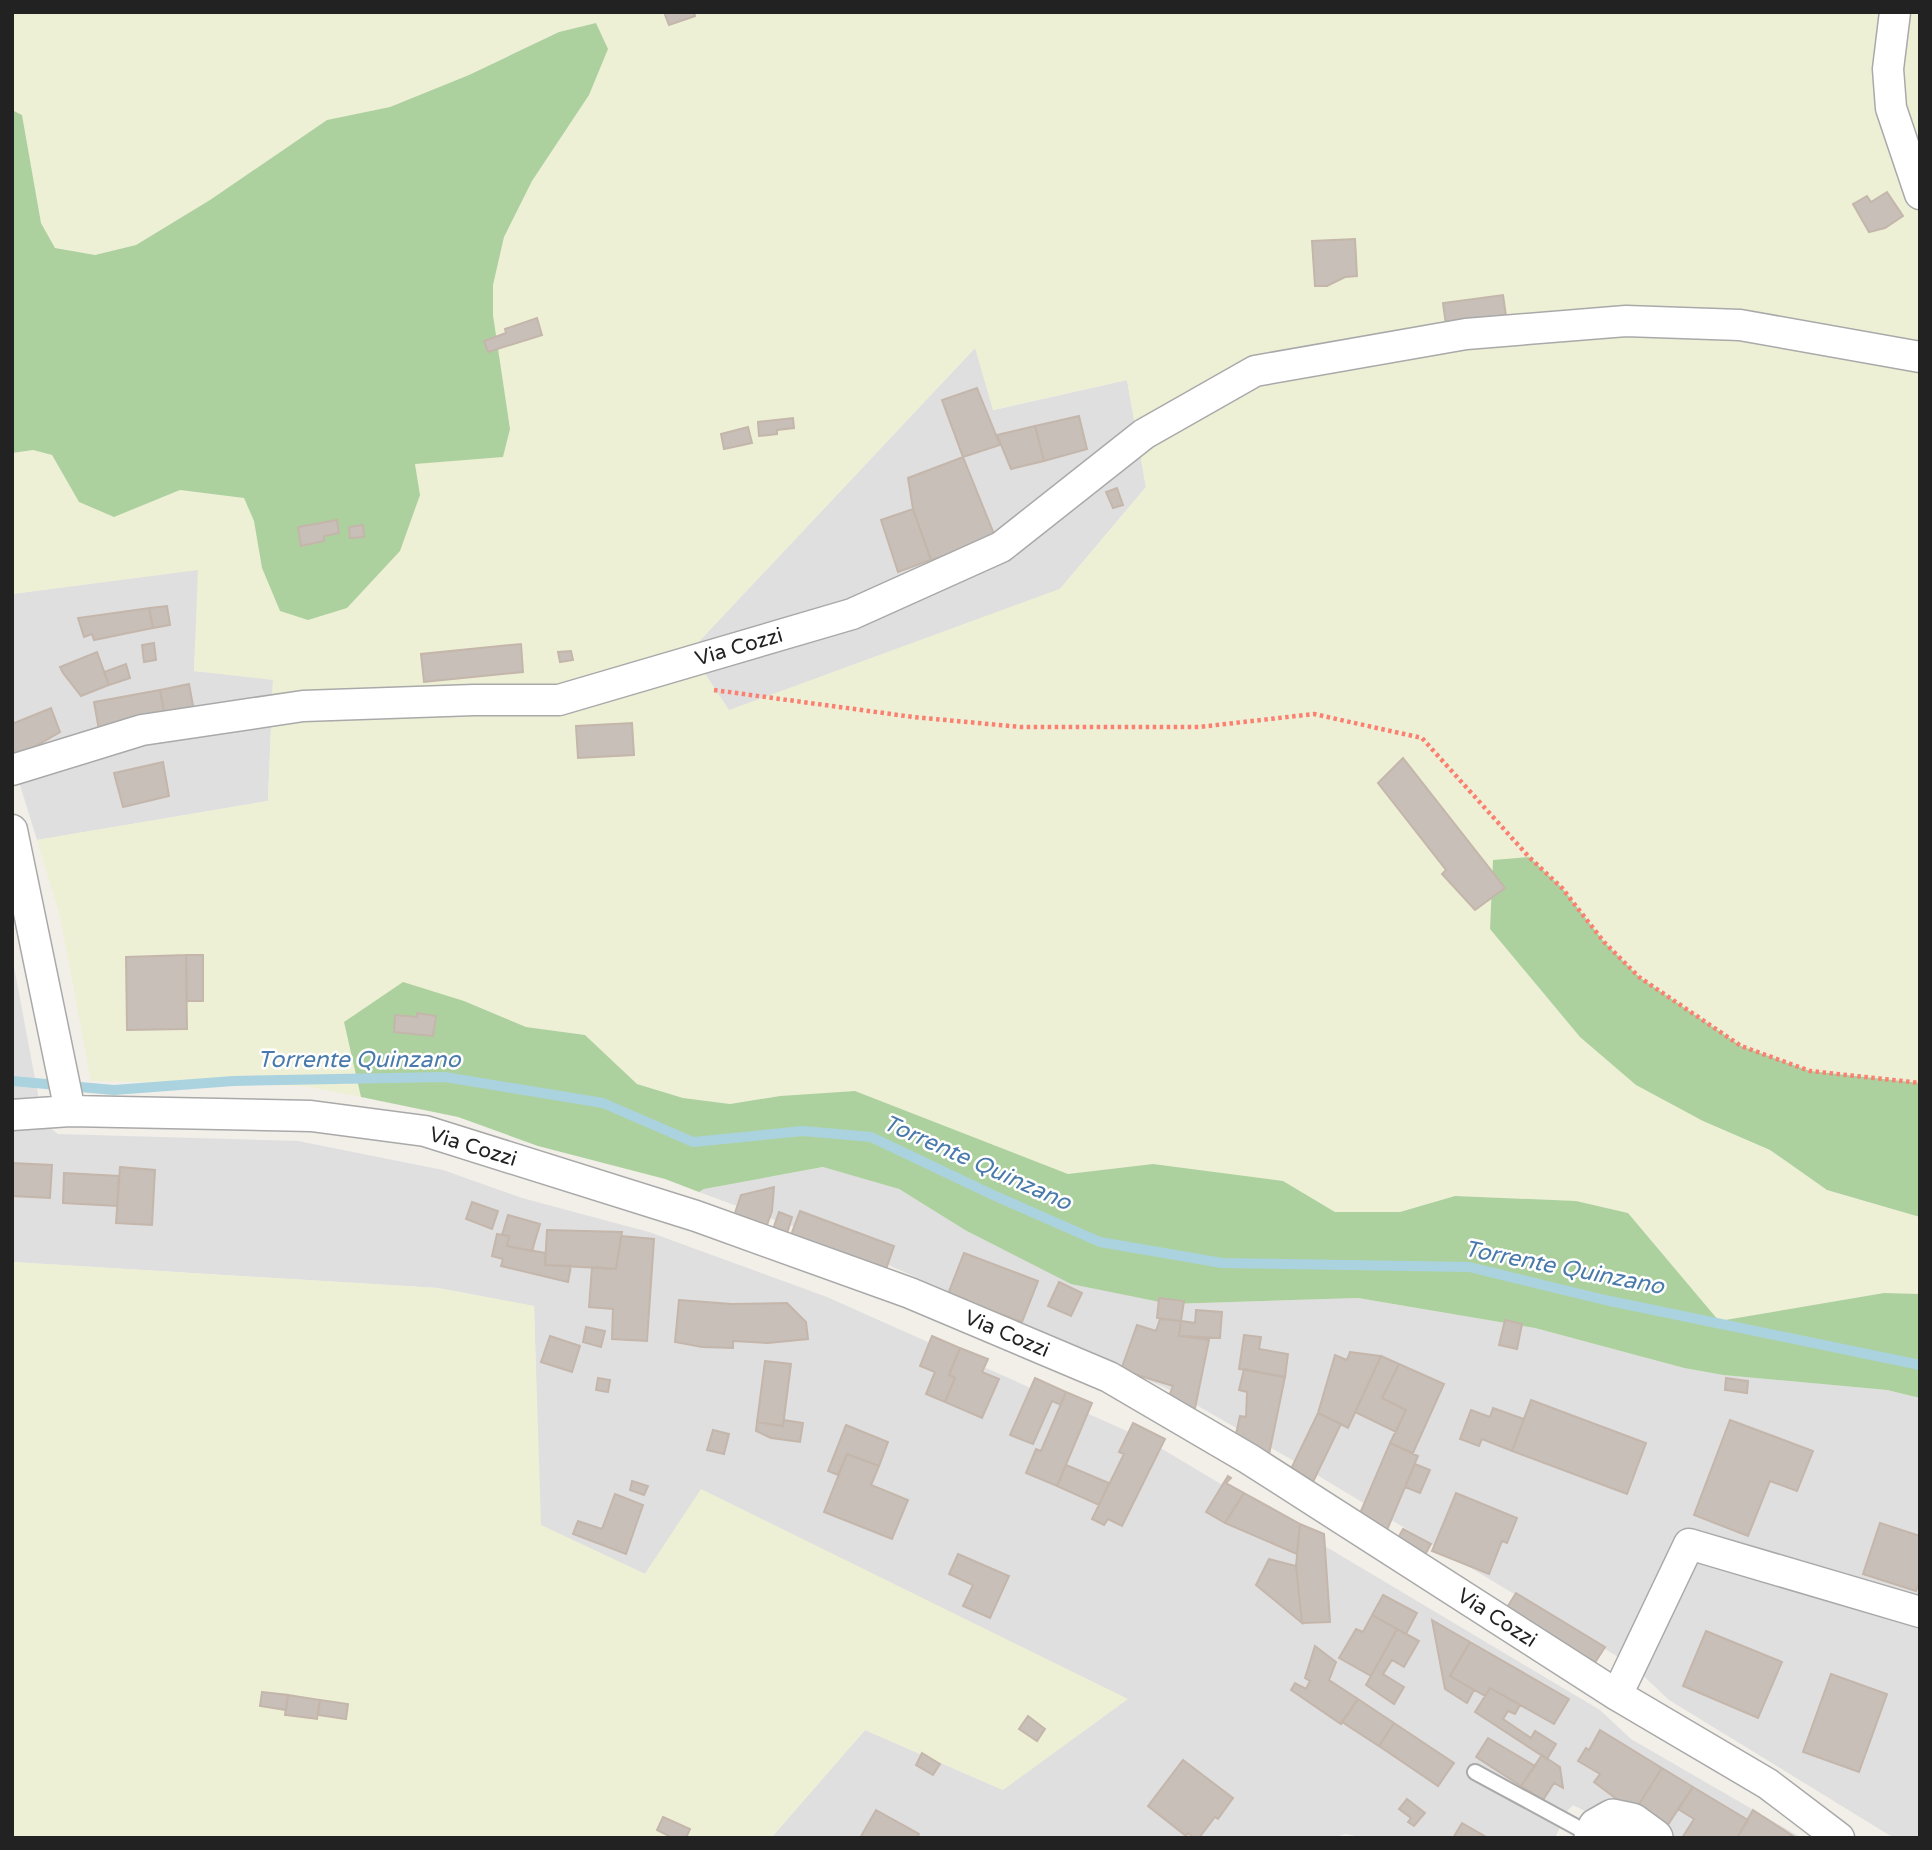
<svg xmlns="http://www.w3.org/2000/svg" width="1932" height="1850" viewBox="0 0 1932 1850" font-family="'Varela Round',sans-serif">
<rect width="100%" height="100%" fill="#f2efe9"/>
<path fill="#e0dfdf" d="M976,347l18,63 133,-30 19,107 -86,102 -331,122 -39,-60z
M199,569l-5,102 79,8 -5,122 -231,39 -25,-81v-165z
M12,956l30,160 5,10 11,8 240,7 145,29 79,28 127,34 178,65 320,143 453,270 31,29 171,99h-164l-65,-33 -5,5 -13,28h-190l-19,-4 -15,4h-560l94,-108 138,60 -302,-300 -56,84 -105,-49 -6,-219 -96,-18 -426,-26z
M824,1167l75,22 66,41 205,74 188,-6 177,30 149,40 39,7 164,15 33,8v440h-26l-225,-138 -36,-34 -334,-202 -127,-73 -324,-144 -149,-55 5,-3z"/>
<path fill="#eef0d5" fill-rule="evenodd" d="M12,12h1908v1071l-110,-12 -69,-25 -102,-69 -35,-35 -111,-82 -3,69 90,108 123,84 67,29 57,40 93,27v77l-36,-1 -165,28 -91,-108 -52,-12 -121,-5 -55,16h-65l-53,-31 -129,-17 -85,10 -213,-83 -75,5 -50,8 -47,-6 -46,-14 -52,-49 -59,-8 -62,-26 -120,21 17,75 -57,-11 -213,-5 -31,-164 -23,-77 231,-39 5,-121 -79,-9 4,-101 -186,24v-141l21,-3 19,5 27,47 35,15 66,-27 64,8 10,23 8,47 158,-73 -5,-31 95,-35 -17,-114v-30l11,-48 28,-56 64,-157 -37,8 -90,43 -79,32 -63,13 -117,80 -74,45 -41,10 -40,-7 -14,-25 -19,-108 -10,-5zM975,348l18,62 134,-30 19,107 -86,102 -331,121 -39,-59z
M12,1262l426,26 96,18 7,219 104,49 56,-85 427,210 -125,91 -138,-60 -94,108h-759z"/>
<path fill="#add19e" d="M596,23l12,26 -19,46 -57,86 -28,56 -11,48v30l17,114 -7,28 -88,7 5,31 -20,56 -53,57 -39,12 -28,-9 -18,-43 -8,-47 -10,-23 -64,-8 -66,27 -35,-15 -27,-47 -19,-5 -21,3v-343l10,5 19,108 14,25 40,7 41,-10 74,-45 117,-80 63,-13 79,-32 90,-43z
M1529,857l33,31 42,54 35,35 102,69 69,25 110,12v134l-93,-27 -57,-40 -67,-29 -67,-36 -56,-48 -90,-108 3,-69z
M403,982l61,19 62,26 59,8 52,49 46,14 47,6 50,-8 75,-5 213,83 85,-10 130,17 52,31h65l55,-16 121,5 52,12 91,108 165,-28 36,1v104l-33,-8 -164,-15 -39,-7 -149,-40 -177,-30 -188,6 -99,-20 -106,-54 -66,-41 -76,-22 -119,22 -5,3 -34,-13 -127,-33 -80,-29 -97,-20 -17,-75z"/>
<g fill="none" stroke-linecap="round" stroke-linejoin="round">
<path stroke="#aad3df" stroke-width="10" d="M12,1081l102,9 119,-9 212,-4 158,26 90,39 110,-11 68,6 122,58 107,47 122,21 247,4 136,33 315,65"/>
</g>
<path fill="#c7bfb8" stroke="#c4b6ab" stroke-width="2" d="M664,12h30l1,4 -26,9z
M1887,192l16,24 -18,12 -16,4 -16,-28 14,-8 4,6z
M1355,239l2,37 -12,1 -18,9h-12l-3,-45z
M1503,295l4,28 -60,9 -4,-29z
M537,318l5,17 -54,17 -4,-11 22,-8 -1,-4z
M977,388l23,57 -37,12 -21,-57z
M1079,416l8,33 -43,12 -9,-35z
M793,418l1,10 -17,2v4l-18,2 -1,-14z
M1035,426l9,35 -33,8 -14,-34z
M748,427l4,16 -28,6 -3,-15z
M963,457l33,82 -65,21 -18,-51 -5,-31z
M1117,488l6,17 -10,3 -7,-16z
M913,509l18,51 -33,12 -17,-52z
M337,520l2,13 -15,3v5l-23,5 -3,-19z
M363,525l1,12 -14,1 -1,-11z
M167,606l3,19 -17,3 -4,-20z
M149,608l4,20 -59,12 -2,-6 -8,3 -6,-19z
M154,643l2,17 -12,2 -2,-17z
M521,644l2,28 -99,10 -3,-28z
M571,651l2,9 -13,2 -2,-10z
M97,652l12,33 -28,11 -18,-23 -3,-6z
M126,664l4,14 -21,7 -5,-13z
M189,684l5,27 -29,6 -5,-27z
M160,690l5,27 -66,13 -5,-28z
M51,708l9,24 -48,28v-36z
M632,723l2,32 -56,3 -2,-32z
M1403,758l102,130 -30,22 -33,-36 4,-4 -68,-87z
M163,762l6,34 -46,11 -9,-34z
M186,955h17v46h-16z
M186,955l1,74 -60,1 -1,-73z
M417,1013l19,3 -3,20 -39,-4 1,-17 22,2z
M12,1163l40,2 -2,33 -38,-2z
M120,1167l35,3 -3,55 -36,-2z
M64,1173l55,3 -2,30 -54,-3z
M774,1187l-2,24 -8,22 -32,-11 9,-27z
M472,1202l26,9 -6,18 -26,-10z
M800,1211l94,35 -12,35 -95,-35z
M779,1212l13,5 -7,23 -14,-5z
M508,1215l32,9 -8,27 -25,-5 2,-10 -7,-1z
M547,1230l75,2 -6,37 -71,-4z
M497,1234l12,2 -2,10 39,7 -1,12 26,1 -3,16 -67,-16 2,-7 -11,-3z
M621,1236l33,3 -7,102 -35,-2 1,-30 -24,-2 3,-40 24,2z
M964,1253l74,28 -16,41 -74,-28z
M1059,1282l23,11 -11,23 -23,-10z
M1159,1298l25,3 -3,20 -24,-3z
M679,1300l53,4 55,-1 19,19 2,17 -40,4 -35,-2v7l-31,-1 -27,-5z
M1196,1310l26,2 -2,26 -41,-2 2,-15 14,2z
M1160,1319l21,2 -2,15 30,4 -17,83 -27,-17 8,-20 -52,-16 16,-45 19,6z
M1505,1320l17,4 -5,25 -18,-4z
M586,1327l19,4 -4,16 -18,-5z
M1244,1335l17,2 -2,12 29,5 -3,23 -46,-8z
M550,1336l30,10 -8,26 -31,-10z
M932,1336l28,12 -11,27 6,3 -10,24 -19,-8 9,-22 -15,-6z
M960,1348l28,11 -6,13 17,7 -17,39 -37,-16 10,-24 -6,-3z
M1350,1352l31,4 -33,72 -30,-15 17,-58 12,5z
M1381,1356l18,8 -17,34 24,12 -10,22 -41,-20z
M765,1361l26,3 -8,62 -26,-4z
M1399,1364l45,20 -31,69 -23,-10 16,-33 -24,-12z
M1244,1369l41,8 -19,92 -33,-22 7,-31 6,1 1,-25 -8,-2z
M598,1378l12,2 -2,12 -12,-2z
M1035,1378l31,14 -5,13 -9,-4 -19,43 -23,-9z
M1726,1378l22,3 -1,12 -22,-3z
M1066,1392l26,11 -35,83 -31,-13 10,-24 5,2z
M1531,1400l115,43 -19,51 -115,-43z
M1493,1408l31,11 -12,32 -30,-12 -3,7 -19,-7 11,-29 19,7z
M1318,1413l23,11 -29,60 -23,-11z
M784,1420l19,3 -3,19 -29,-4 -15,-7 1,-9 26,4z
M1730,1420l83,31 -16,40 -27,-10 -22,55 -54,-21z
M1133,1423l32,16 -43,87 -14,-7 -4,6 -12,-6 32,-65 -5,-2z
M846,1425l42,17 -9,24 -32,-12 -9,21 -10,-4z
M713,1430l16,4 -5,20 -17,-4z
M1390,1443l28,13 -31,74 -29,-12z
M847,1454l32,12 -8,19 37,15 -16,39 -68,-27z
M1415,1464l15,6 -10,23 -15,-6z
M1066,1465l43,18 -10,22 -42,-19z
M1228,1476l3,2 -5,5 18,10 -19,30 -19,-11z
M632,1481l16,5 -4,9 -14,-5z
M1244,1493l56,31 -3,30 -72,-31z
M1456,1493l61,25 -10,25 -5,-2 -13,33 -57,-23z
M615,1494l28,11 -17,49 -53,-20 5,-13 24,8z
M1880,1523l40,13v44l-4,11 -53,-17z
M1300,1524l24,10 6,88 -28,1 -6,-57z
M1403,1529l28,15 -10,18 -28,-15z
M958,1554l51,22 -19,42 -27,-12 10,-21 -24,-11z
M1269,1559l27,7 6,57 -46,-38z
M1516,1593l89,54 -16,25 -88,-55z
M1383,1595l34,18 -11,21 -34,-19z
M1372,1615l25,14 -26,47 -32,-18 17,-29 7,3z
M1432,1620l38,22 -20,34 24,14 -7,13 -22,-14z
M1397,1629l22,12 -15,26 -12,-7 -9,14 21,13 -10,17 -28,-19z
M1706,1631l76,31 -24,56 -75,-32z
M1470,1642l99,57 -15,25 -64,-36 -5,8 -35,-20z
M1315,1646l21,16 -7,18 29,19 -17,25 -50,-34 4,-7 11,6 4,-8 -5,-3z
M1831,1674l56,20 -28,78 -56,-20z
M1490,1688l30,17 -5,9 -7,-3 -5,8 28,19 4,-7 21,13 -9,15 -72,-47z
M262,1692l26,3 -2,15 -26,-4z
M288,1695l32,5 -3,19 -32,-4z
M1358,1699l36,24 -15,23 -37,-24z
M320,1700l28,4 -2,15 -28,-4z
M1028,1716l17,13 -8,12 -18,-12z
M1394,1723l60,40 -16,23 -59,-40z
M1600,1730l62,38 -28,44 -40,-30 6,-8 -22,-13 8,-13 3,2z
M1488,1738l47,28 -14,20 -45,-29z
M922,1753l18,11 -7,11 -17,-10z
M1542,1755l18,12 3,21 -9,-5 -11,17 -22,-14z
M1183,1760l50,38 -15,21 -3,-2 -16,21h-5l-6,-5 -2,3 -38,-30z
M1662,1768l31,19 -30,45 -29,-20z
M1693,1787l55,33 -11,18h-55l12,-19 -16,-10z
M1407,1799l18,14 -11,13 -6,-4 3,-4 -12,-9z
M876,1810l43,24 -2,4h-57z
M1753,1810l43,28h-59z
M663,1817l27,12 -4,9h-13l-16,-8z
M1462,1823l26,15h-35z"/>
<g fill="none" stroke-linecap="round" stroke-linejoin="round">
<g stroke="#a9a9a9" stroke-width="18">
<path id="service" d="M1475,1772l118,64"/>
</g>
<g stroke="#a9a9a9" stroke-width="33">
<path id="minor" d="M1895,12l-7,57 3,39 29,86
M12,770l130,-40 161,-24 171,-6h85l293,-86 149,-67 143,-113 111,-63 211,-37 160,-13 114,4 180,32
M12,830l58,281 241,5 114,15 271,85 214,77 199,84 140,82 368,236 151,89 71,54
M12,1115l58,-4
M1617,1695l72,-151 231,68"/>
</g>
<g stroke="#a9a9a9" stroke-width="40">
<path id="tertiary" d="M1593,1838l4,-11 16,-9 19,4 22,16"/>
</g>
<path stroke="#fa8072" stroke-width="4.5" stroke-dasharray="3.5 3.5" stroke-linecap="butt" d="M714,690l199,27 108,10h178l115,-13 108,24 107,119 33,31 42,54 35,35 102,69 69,25 110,12"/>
<use href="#service" stroke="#fff" stroke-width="14"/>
<use href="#minor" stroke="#fff" stroke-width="30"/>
<use href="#tertiary" stroke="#fff" stroke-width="37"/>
</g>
<g text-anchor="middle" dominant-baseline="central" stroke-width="5" stroke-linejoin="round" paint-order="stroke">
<g font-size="21" fill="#222" stroke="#fff">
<text transform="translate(739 647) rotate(-16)">Via Cozzi</text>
<text transform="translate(473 1147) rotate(17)">Via Cozzi</text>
<text transform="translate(1007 1334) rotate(23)">Via Cozzi</text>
<text transform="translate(1497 1618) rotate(33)">Via Cozzi</text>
</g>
<g font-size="23" font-style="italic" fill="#4a7aab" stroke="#fff">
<text x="359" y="1060">Torrente Quinzano</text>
<text transform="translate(977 1163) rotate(24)">Torrente Quinzano</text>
<text transform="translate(1564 1268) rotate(11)">Torrente Quinzano</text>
</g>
</g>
<rect width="1932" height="1850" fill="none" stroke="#222222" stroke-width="28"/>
</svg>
